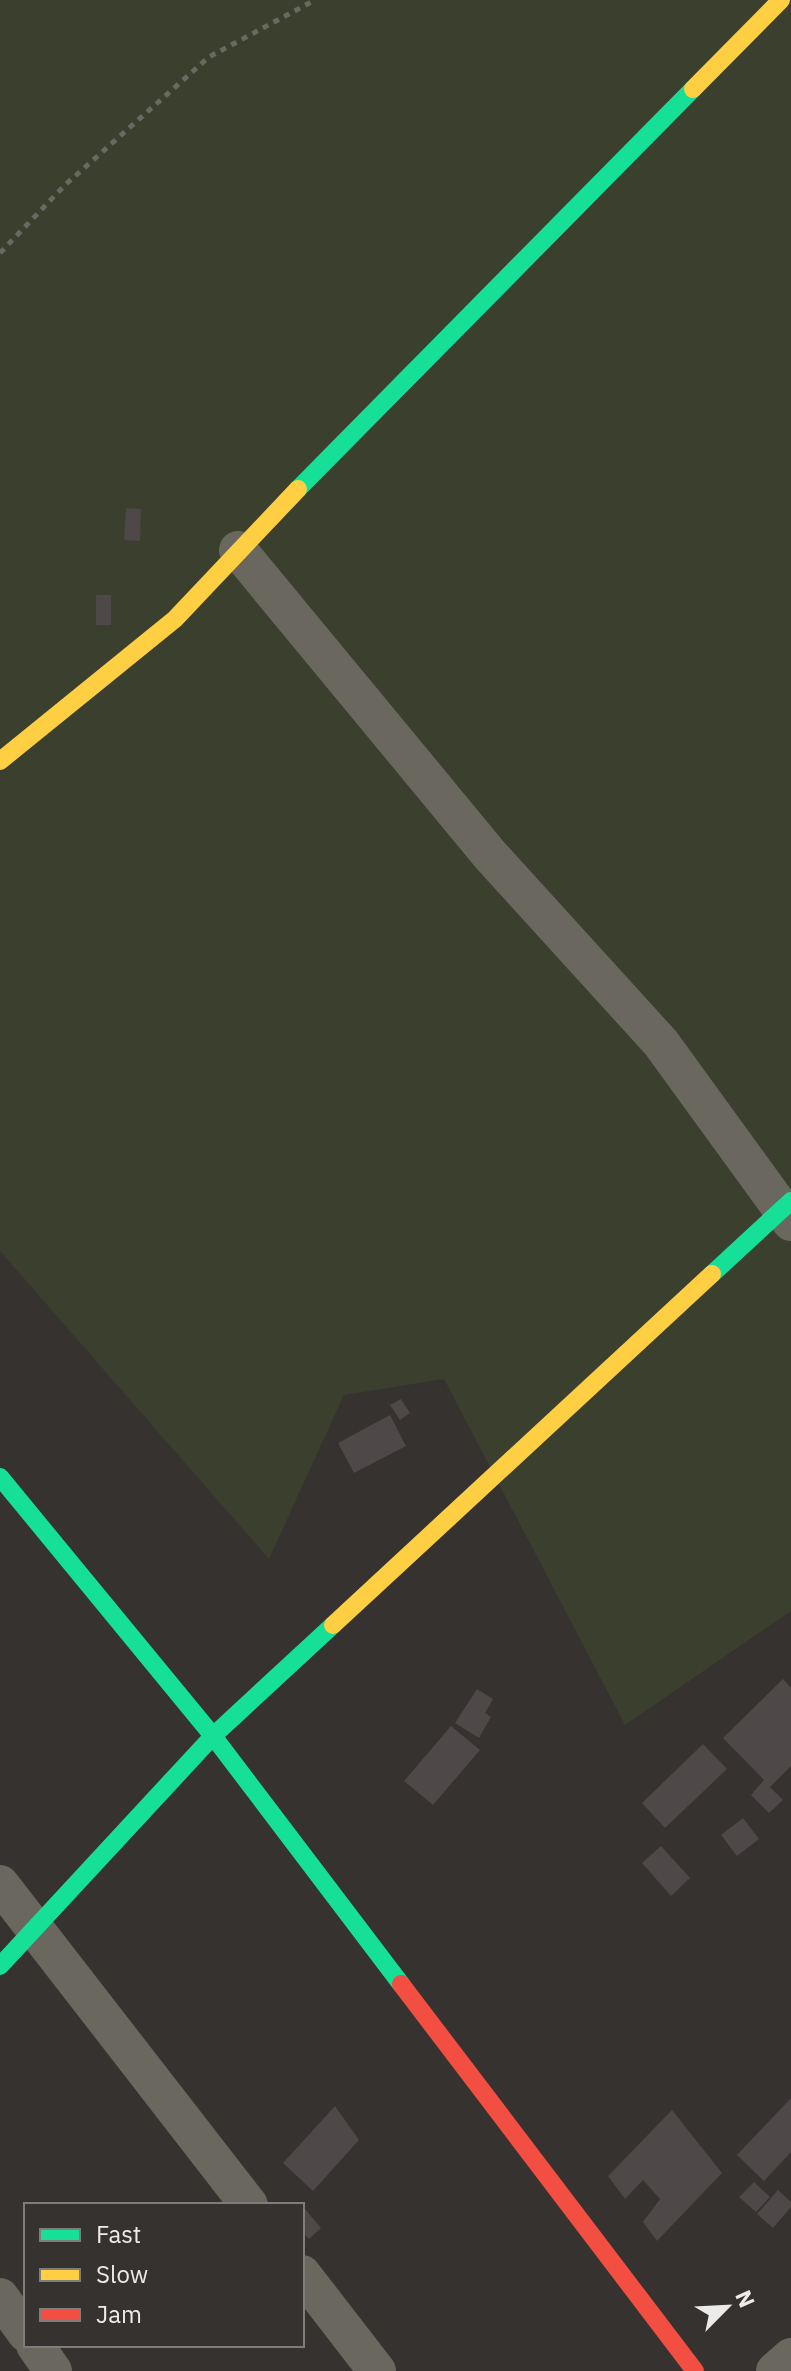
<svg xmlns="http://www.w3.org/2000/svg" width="791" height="2371" viewBox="0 0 791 2371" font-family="'IBM Plex Sans',sans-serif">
<rect width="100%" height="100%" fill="#353230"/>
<path fill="#3b3f2e" d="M0,0h791v1611l-166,114 -181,-346 -100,16 -75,164 -269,-308z"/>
<path fill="#4e4848" d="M126,508l15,1 -1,32 -16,-1z
M96,595h15v30h-15z
M401,1399l9,14 -10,7 -10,-15z
M390,1415l16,31 -52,27 -16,-30z
M783,1679l8,9v78l-21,21 13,13 -14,13 -18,-18 13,-15 -41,-42z
M477,1689l16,10 -8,14 6,4 -12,21 -24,-15z
M451,1726l29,24 -47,55 -29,-24z
M703,1744l24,25 -62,59 -23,-25z
M743,1818l16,21 -22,17 -16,-21z
M661,1846l29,32 -19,18 -29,-33z
M791,2098v54l-27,29 -27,-26z
M335,2106l24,34 -46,51 -30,-28z
M672,2110l50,63 -65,68 -14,-19 17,-23 -17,-19 -18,19 -17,-23z
M754,2182l16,15 -14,15 -17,-15z
M778,2190l13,12v5l-18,21 -16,-14z
M305,2209l16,19 -12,11 -7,-7z"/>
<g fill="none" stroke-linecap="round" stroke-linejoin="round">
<path stroke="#696861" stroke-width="5" stroke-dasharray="6 6" stroke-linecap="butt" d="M0,253l65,-68 144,-128 106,-57"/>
<path stroke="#6a685e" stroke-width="38" d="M238,550l252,305 171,188 130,179
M0,1884l249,321
M302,2274l75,97
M0,2297l26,36
M35,2345l18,26
M775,2371l16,-14"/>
<path stroke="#16e098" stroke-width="18" d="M298,489l395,-400
M712,1274l79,-73
M0,1477l213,259 188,248
M0,1966l213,-230 120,-111"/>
<path stroke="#ffcf43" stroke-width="18" d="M693,89l88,-89
M0,761l175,-142 123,-130
M333,1625l379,-351"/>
<path stroke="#f24e42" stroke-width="18" d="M401,1984l294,387"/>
</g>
<rect x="24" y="2203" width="280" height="144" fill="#36322f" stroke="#7f7c79" stroke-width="2"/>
<rect x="40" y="2229" width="40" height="12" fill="#16e098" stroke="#7f7c79" stroke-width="2"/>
<text x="96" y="2243" font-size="24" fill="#edebe9">Fast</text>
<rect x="40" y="2269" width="40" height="12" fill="#ffcf43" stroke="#7f7c79" stroke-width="2"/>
<text x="96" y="2283" font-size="24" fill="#edebe9">Slow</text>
<rect x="40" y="2309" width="40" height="12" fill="#f24e42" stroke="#7f7c79" stroke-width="2"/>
<text x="96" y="2323" font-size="24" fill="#edebe9">Jam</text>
<g transform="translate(727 2307) rotate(66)" stroke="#36322f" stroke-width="6" paint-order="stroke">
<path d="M0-6L14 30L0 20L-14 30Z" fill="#edebe9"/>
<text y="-12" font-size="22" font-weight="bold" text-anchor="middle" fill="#edebe9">N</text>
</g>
</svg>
